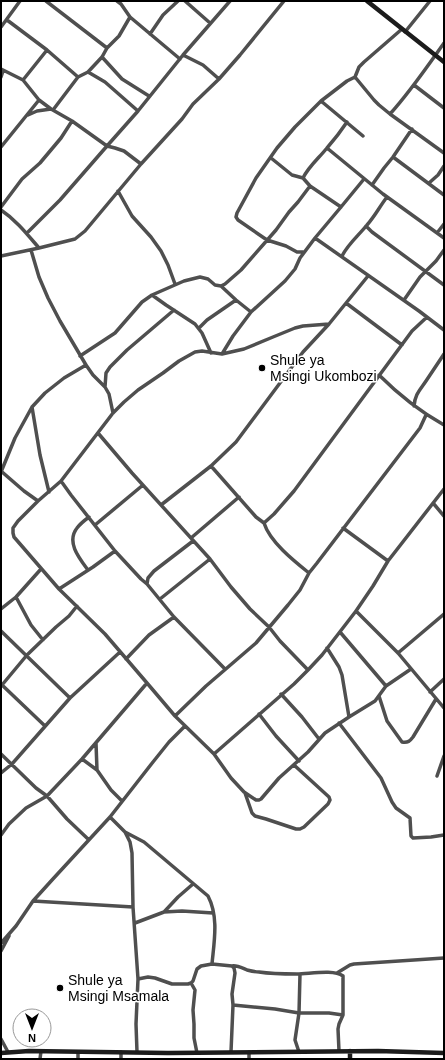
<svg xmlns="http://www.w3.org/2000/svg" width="445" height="1060" viewBox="0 0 445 1060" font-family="Helvetica,sans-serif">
<rect width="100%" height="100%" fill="#fff"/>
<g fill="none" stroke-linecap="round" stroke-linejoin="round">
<path stroke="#4f4f4f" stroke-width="3.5" d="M46,1l61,47
M117,1l4,3 9,13 50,42
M185,1l25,22
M7,20l40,30 31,27
M1,27l19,-26
M405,32l25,-31
M150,34l13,-19 15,-14
M183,55l20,10 16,14
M102,57l20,22 27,17
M1,69l22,11 16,20 12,9 21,12 35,25 8,2 9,3 17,13
M88,72l17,10 33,29
M1,77l2,-6
M355,77l19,23 5,5 11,9 54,39
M23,80l24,-30
M414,85l30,23
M321,101l42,35
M53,110l25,-33 10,-5 14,-15 5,-9 12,-12 11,-19
M390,114c20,-22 37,-47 54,-71
M28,115l9,-4 14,-2
M1,147l38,-47
M327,148l56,46 61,44
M393,157l51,38
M303,178c6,-12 16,-20 24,-30 7,-8 14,-17 20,-26
M429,183l9,-8 6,-9
M372,185l12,-17 9,-11 19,-28
M310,186l31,21
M118,191l14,25 19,21 10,14 7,14 7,19
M1,207l21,-28 18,-16 21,-25 11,-17
M1,210c15,10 26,24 38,38
M366,226l6,6 72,53
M27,233l33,-33 47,-54 31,-35 45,-56 47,-54
M437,233l7,-9
M315,238l104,73 25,19
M31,250l8,27 9,21 12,23 26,44 7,10 12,12 4,7 4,19
M303,252h-6l-11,-6 -19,-6 -29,-20 -2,-3 1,-4 19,-35 21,-30 18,-21 26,-26 26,-20 8,-4 4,-10 5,-5 38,-33
M1,256l38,-8 36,-9 10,-8 56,-67 41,-45 11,-15 26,-25 21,-24 44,-54
M342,256c6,-12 17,-21 25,-31 8,-9 13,-19 20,-28
M221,286l15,14 15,12
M152,295l14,10 29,19 7,9 9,20
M404,300l16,-23 16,-16 8,-11
M346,303l56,42
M329,324l-26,2 -8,2 -22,9 -29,12 -22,5 -20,-3 -7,1 -16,9 -16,12 -25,17 -14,12 -11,11 -52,68 -23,20 -20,20 -5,7v5l1,4 45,52 46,45 42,49 28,33 39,38 17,24 13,14 12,8h3l2,-1 18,-21 29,-26 17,-19 24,-16 26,-16 11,-15 25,-17
M199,328l8,-8 29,-20
M222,354l11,-18 18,-24 34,-31 10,-12 5,-11 15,-20 26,-31 23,-28
M80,356l35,-23 27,-31 10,-7 32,-14 16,-4 8,2 7,6 6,1 4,-2 16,-14 35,-40 13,-18 9,-10 12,-16 -7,-8 -11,-3 -21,-17
M379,375c20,20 40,36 65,50
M105,387l1,-14 4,-6 17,-17 47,-40
M414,406c1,-12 6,-16 12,-25 6,-9 12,-18 18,-27
M32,407l8,48 9,37
M98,433l34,40 78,86 21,28 19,22 19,18 11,14 28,29
M211,466l45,51 8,6
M1,471l23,20 14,10
M1,472l14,-34 17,-31 13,-14 19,-15 22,-13
M61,481l10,14 44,56 26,28 6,5
M433,503l11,13
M161,505l50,-39 25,-24 67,-90 26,-28 39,-48
M95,525l48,-40
M343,528l45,33
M191,538l48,-41
M193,541l-39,30 -6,7 -1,6 27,33 51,52
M88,570c-9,-12 -22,-28 -11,-42 3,-4 8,-8 12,-11
M309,573c-15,-12 -39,-31 -45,-50l10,-9 20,-23 118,-160 15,-14
M59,589l34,-22 22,-16
M16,597l15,28 12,15
M160,599l50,-40
M1,609l15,-12 25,-28
M356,611l42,42 46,55
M1,631l69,67
M340,632l46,54
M327,648l12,19 3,8 7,42
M398,653l46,-39
M126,659l23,-24 25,-18
M1,684l44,42
M2,685l25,-30 29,-28 13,-11 8,-10
M430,692l14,-13
M281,694l21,23 17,22
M379,696l8,25 15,21c6,1 8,-1 11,-5l23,-38
M259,714l17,22 23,25
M175,716l31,-30 50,-43 32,-38 12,-15 9,-17 8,-10 103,-135 6,-13
M339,723l42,55 11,24 4,6 14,10 1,18 2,2 18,-1 13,-2
M96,743l1,27
M1,754l35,34 11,8 20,23 21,20
M214,754l80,-70 14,-14 14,-15 34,-44 17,-25 15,-25 56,-72
M82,759l15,11 14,20 11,11
M1,773l11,-9 58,-66 50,-46
M437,776l7,-20
M245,793l7,20 3,3 11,3 30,10h4l4,-2 24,-23 2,-4 -1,-3 -35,-32
M110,817l15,15 5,10 2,11 1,54 5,72 -2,45 1,28
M125,832l19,10 64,54c11,21 6,46 4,68
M1,835l8,-11 17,-16 21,-12 35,-37 65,-76
M33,901l100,6
M164,912l14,-15 15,-13
M135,923l29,-11 18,-1 31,2
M1,943l15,-17 17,-25 19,-21 58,-63 43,-55 16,-20 16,-16
M1,951l8,-15
M232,966c5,-1 10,2 15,4 4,1 8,2 12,2 13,2 25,2 38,2 12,0 37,-5 46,2v39l-4,9 -1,5 1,22
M337,973l13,-8 4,-1 90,-6
M138,979l10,-2 7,1 17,6h16l3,-1 2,-2 4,-12 4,-3 11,-2 20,2 2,2 1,5 -3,21 1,11 -2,47
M191,983l4,7 -2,20 1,14v14l3,15
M233,1005l42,4 24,4h30l14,2
M1,1039l7,13
M78,1052v7
M121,1052v7
M299,1052l-4,-12 4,-27 1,-39
M40,1059l1,-8
M249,1059v-7"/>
<path stroke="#1c1c1c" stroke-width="4.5" d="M367,1l77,61
M1,1053l28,-2 139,2 210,-2 66,2
M350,1059v-8"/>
</g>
<g fill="#000" stroke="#fff" stroke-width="1.5">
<circle cx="262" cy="368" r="4"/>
<circle cx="60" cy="988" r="4"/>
</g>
<g text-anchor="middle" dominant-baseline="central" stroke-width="3" stroke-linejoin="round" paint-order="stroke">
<g font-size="14" fill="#000" stroke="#fff" text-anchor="start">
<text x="270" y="360">Shule ya<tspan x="270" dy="16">Msingi Ukombozi</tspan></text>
<text x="68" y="980">Shule ya<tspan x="68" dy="16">Msingi Msamala</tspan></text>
</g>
</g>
<rect width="445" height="1060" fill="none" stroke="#000000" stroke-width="4"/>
<g transform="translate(32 1028) rotate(180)"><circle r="19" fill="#ffffff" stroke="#999999"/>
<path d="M0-3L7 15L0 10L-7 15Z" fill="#000000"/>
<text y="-6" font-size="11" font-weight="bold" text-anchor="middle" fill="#000000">N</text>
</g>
</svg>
